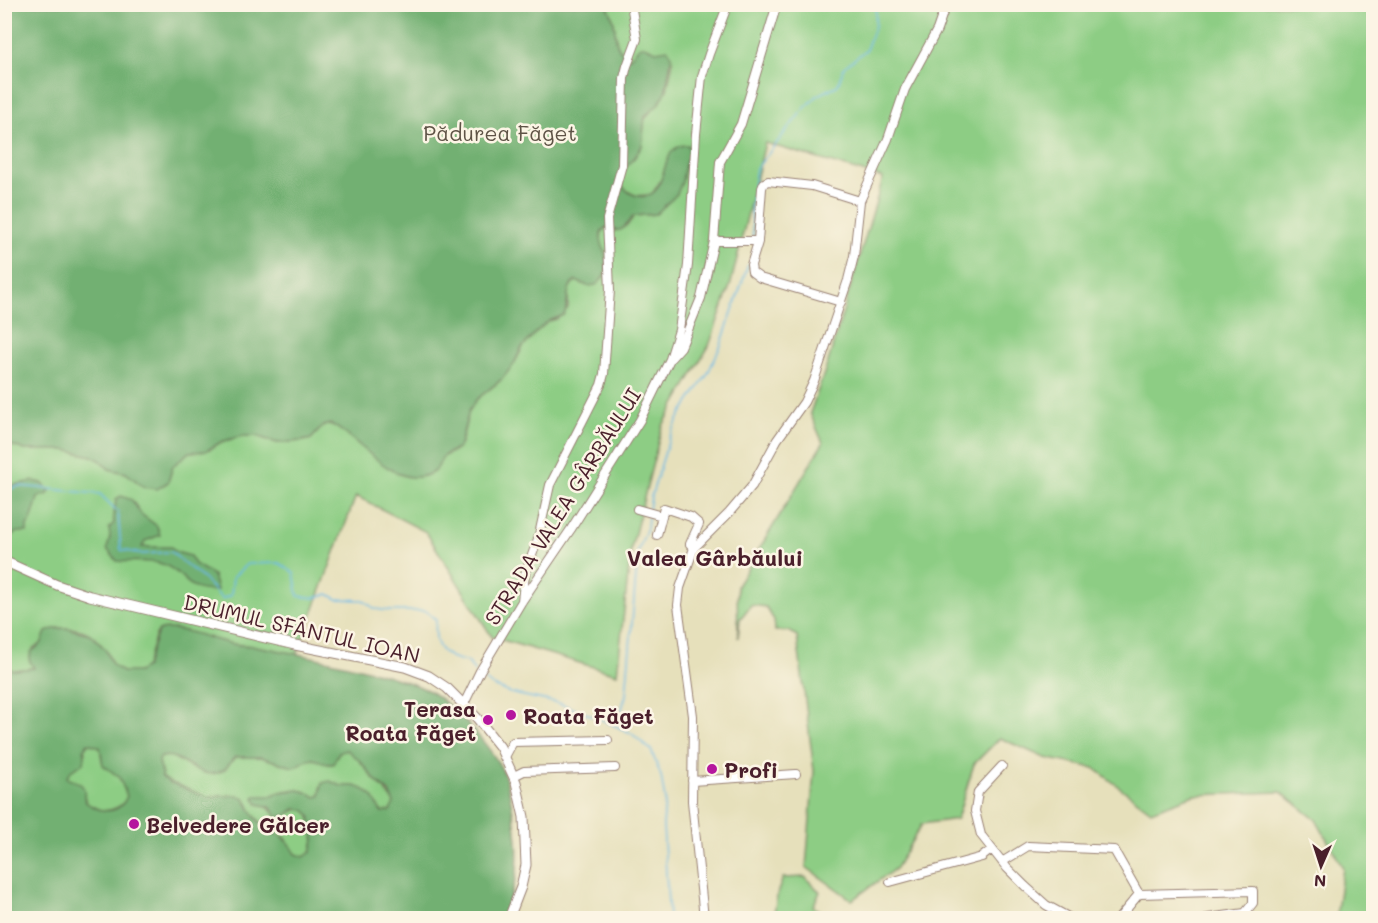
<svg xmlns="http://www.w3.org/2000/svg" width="1378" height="923" viewBox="0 0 1378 923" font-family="Mali,sans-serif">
<rect width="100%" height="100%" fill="#fcf5e5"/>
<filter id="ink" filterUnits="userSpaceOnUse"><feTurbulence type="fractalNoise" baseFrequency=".0167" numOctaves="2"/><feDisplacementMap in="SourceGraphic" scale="12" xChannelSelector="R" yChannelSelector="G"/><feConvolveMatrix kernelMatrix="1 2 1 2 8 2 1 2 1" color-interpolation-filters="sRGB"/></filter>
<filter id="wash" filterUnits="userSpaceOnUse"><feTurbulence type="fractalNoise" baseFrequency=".008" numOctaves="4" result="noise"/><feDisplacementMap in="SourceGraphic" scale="24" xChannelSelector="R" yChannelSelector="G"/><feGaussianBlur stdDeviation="1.35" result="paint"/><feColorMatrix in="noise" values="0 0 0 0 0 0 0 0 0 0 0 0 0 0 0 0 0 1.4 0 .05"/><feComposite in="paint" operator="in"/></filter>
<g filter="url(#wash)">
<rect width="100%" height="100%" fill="#e6e0bb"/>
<path fill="#8dcd84" stroke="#6c7658" stroke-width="1.5" d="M607,5h766l1,729 -3,2 3,12 -1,170h-37l7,-50 -27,-48 -35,-28 -87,3 -43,16 -57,-43 -49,-10 -45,-20 -26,26 -17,55 -35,5 -26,44 -44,32 -46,-33 8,-96 -17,-135 -8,-5h-14l-1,-11 -8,-13 -15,-2 -11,14 -2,19 -1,-52 86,-143 -13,-30 18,-51 55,-184 -118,-35 -34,140 -22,63 -47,81 -31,122 -14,125 -125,-37 -66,-105 -70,-36 -59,158 -43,-8 -22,-2 -57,-15 -19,5 -10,33c-10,9 -26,8 -34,-3 -2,-4 -3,-9 -6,-13 -4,-6 -10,-13 -16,-17 -9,-6 -22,-6 -33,-6l-16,16 -8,4 2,20 -21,2 -9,-2v-225l20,7h41l26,6 8,4 9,9 17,4 18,14 13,2 11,-7 5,-16 16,-14 21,-3 11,-7 21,-6h14l21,7 25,-2 9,-2 12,-13 7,-2 12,6 38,32 19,12 8,2h17l8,-3 12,-17 12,-6 5,-6 8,-33 7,-11 24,-19 14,-17 10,-19 14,-15 11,-9 8,-2 11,-11c1,-10 -3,-22 8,-27l12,5 20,-21c-4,-11 -13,-32 -1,-38l8,4 12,-5 7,-10 22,-2 26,-32 3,-17 4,-8 -10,-11 -11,13 -7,21 -9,14c-14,3 -20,2 -30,-8l-1,-12 21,-28 2,-26 23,-30 6,-29 -25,-13 -13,5 -6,5c-16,-12 -12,-18 -15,-35 -1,-7 -4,-12 -7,-18z
M88,743l12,4 2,14 17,16 9,19c-10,21 -45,19 -44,-4l-17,-14v-4l18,-21 -1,-4z
M347,750c11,6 19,19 27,29 6,7 37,32 8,33 -4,-4 -5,-8 -8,-13 -12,-17 -35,-14 -53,-12l-1,9 -4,1c-5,-2 -8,-5 -13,-6 -16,-4 -33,4 -45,13l8,1 8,9c4,0 8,1 12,0 11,-2 12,-11 24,1l4,25 -3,12 -7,5 -8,-3 -11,-17 -16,-6 -17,-18 -5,-12 -10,-6 -30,2 -38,-15 -7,-5 -3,-16 1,-4 11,-1 21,12 16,5 16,-3 11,-13h26l32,10c8,-4 15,-10 25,-7 6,2 8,5 15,4l6,-12z
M805,877l15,15 -7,14 9,7 5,-1 10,6h-64l5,-27 5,-13z"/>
<path fill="#72b072" stroke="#5e684e" stroke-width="1.5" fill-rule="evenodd" d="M5,5h602c3,6 6,11 7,18 3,17 -1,24 15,35l11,-12h5l11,5 12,-2 4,7 -7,38 -7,11 -13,11 -3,30 -7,11 -14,16 1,13c7,7 13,12 24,10 24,-5 12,-53 42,-51l2,8 -5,12 -3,17 -5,12 -21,20 -22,2c-12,10 -8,19 -27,11 -20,10 17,37 -11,58l-8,1 -12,-5c-12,6 -6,23 -12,34l-15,6 -11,9 -17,19 -7,15 -11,14 -27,22 -7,11 -10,37c-5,3 -12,4 -16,9 -4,5 -3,11 -10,15 -37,23 -73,-35 -103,-48l-7,2 -12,13 -9,2 -25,2 -21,-7h-14l-21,6 -15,9 -17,1 -16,14 -5,16 -11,7 -13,-2 -18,-14 -17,-4 -9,-9 -8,-4 -26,-6h-41l-20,-7z
M34,481l8,2 8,8 -3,4h-5l-4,3 -7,23 -4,5v6h-10l-4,3 -8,1v-42l3,-1 1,-7z
M121,496l11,4 9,14 16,12 3,9 -15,6 -3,6h29l5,5 14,4 5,8 18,11 4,15c-29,5 -30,-15 -52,-25 -14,-6 -33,-2 -48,-4l-10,-12 3,-12 -1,-9 5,-5c-2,-9 2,-15 2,-24z
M66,628l24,6 15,15 7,15 10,8h16l8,-5 12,-36c17,-8 56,10 75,13 7,2 15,1 22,2 45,8 90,17 134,30 14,5 30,9 42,16 24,15 65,59 74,85 5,14 6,26 9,40 7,43 5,61 -11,101h-498v-250l9,2 20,-2 -5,-8 2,-8 10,-8 5,-12 7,-3zM88,743l12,4 3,18 16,12 8,19c-6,16 -21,18 -35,10 -2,-1 -6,-3 -7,-5 -2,-5 1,-10 -2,-14 -3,-6 -11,-6 -16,-9 3,-15 23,-7 17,-29zM347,750l13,11 16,20 13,11 5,11 -4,8 -9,1 -8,-15 -10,-8 -8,-3h-14l-11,-5 -8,2 -2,13 -4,1 -12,-6 -9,-1 -15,2 -7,4h-18l-1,2 4,6 12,3 7,10 8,-1 10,-7 9,1 6,5 4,25 -3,12 -7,5 -8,-3 -12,-17 -15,-6 -14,-14 -11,-19 -7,-3 -30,2 -38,-15 -7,-5 -3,-16 2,-4c22,-6 37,26 61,14 7,-4 8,-10 13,-14h26l32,10c7,-2 13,-8 20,-8 8,1 11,6 20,5l6,-12z"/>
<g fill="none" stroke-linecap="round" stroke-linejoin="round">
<path stroke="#6bbae6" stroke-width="1.5" d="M753,237l-2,-31 5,-37 47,-59 14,-14 21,-11 6,-18 22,-17 9,-25 1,-21
M4,491l15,-5 81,8 18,18 3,38 22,4 28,-2 35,29 16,18 9,-4 2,-18 14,-13 32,-1 15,10 4,23 16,2 14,-4 9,5 26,1 12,9 16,2h35l10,9c-3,27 5,37 32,42l7,10
M649,509l2,-12 19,-61 11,-22 26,-39 14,-30 27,-80
M481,677l12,9 17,7 48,10 38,14 35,16 20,17 10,26 4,24 -2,26 6,92
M623,727l-3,-12 6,-20 12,-144 9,-23 1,-11"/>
</g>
</g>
<g filter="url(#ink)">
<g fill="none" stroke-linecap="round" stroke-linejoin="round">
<g stroke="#988073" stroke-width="10">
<path id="minor" d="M714,241h44l4,-53 2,-5 4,-2 44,5 48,15
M758,242l-7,23 1,7 8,6 81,24
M671,358l10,-11 20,-49 13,-57 6,-79 21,-38 36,-120
M637,509l25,7 2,-8 27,9 8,7 -9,20 4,4
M657,535l5,-19
M522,601l3,-27 13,-35 12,-54 51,-100 3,-11 6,-84 -3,-71 15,-54 2,-87 3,-12 10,-27 -6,-35
M464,704l16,-33 42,-70 49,-72 69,-109 30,-61 9,-29 9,-65 8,-131 6,-58 7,-22 19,-50
M506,755l7,-13 95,-2
M1002,766l-24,26 -3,19 6,24 26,33 18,18 21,19 24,13
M514,776l10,-5 91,-3
M692,781l104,-7
M1002,862l26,-16 86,4 25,44
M890,882l92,-25 10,-8
M704,918l-12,-117 1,-85 -15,-111 2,-17 14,-40 35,-35 23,-27 25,-46 27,-38 10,-21 34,-101 6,-24 6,-55 28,-62 17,-50 32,-59 9,-26
M1119,918l20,-24 114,-3v12l-8,10 -37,5"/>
</g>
<g stroke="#988073" stroke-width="11">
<path id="major" d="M4,561l53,24 33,11 205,49 110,22 24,9 18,12 30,30 23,29 16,35 8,35 2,48 -5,22 -12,31"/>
</g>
<use href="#minor" stroke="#fff" stroke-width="8"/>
<use href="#major" stroke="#fff" stroke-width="9"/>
</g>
</g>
<g fill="#b5179e" stroke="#fcf5e5" stroke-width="2">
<circle cx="511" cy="715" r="6"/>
<circle cx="488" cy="720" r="6"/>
<circle cx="712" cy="769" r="6"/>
<circle cx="134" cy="824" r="6"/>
</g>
<g text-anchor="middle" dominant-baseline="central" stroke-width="5" stroke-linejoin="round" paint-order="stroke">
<g font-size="21" fill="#5e5346" stroke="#fcf5e5">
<text x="500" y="132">Pădurea Făget</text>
</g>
<g font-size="21" fill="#4a1f2b" stroke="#fcf5e5">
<text transform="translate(562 506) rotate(-58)">STRADA VALEA GÂRBĂULUI</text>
<text transform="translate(302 628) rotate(13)">DRUMUL SFÂNTUL IOAN</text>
</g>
<g font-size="21" font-weight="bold" fill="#4a1f2b" stroke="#fcf5e5" text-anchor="start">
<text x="476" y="708" text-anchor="end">Terasa<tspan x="476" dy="24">Roata Făget</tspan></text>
<text x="523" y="715">Roata Făget</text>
<text x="724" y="769">Profi</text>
<text x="146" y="824">Belvedere Gălcer</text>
</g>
<g font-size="22" font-weight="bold" fill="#4a1f2b" stroke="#fcf5e5">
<text x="715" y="557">Valea Gârbăului</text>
</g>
</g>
<rect width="1378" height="923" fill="none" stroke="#fcf5e5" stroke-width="24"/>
<g transform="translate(1321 866) rotate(183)" stroke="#fcf5e5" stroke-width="4.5" paint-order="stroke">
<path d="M0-4.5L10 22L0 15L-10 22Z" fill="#4a1f2b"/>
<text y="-9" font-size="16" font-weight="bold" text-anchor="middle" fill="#4a1f2b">N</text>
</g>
</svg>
